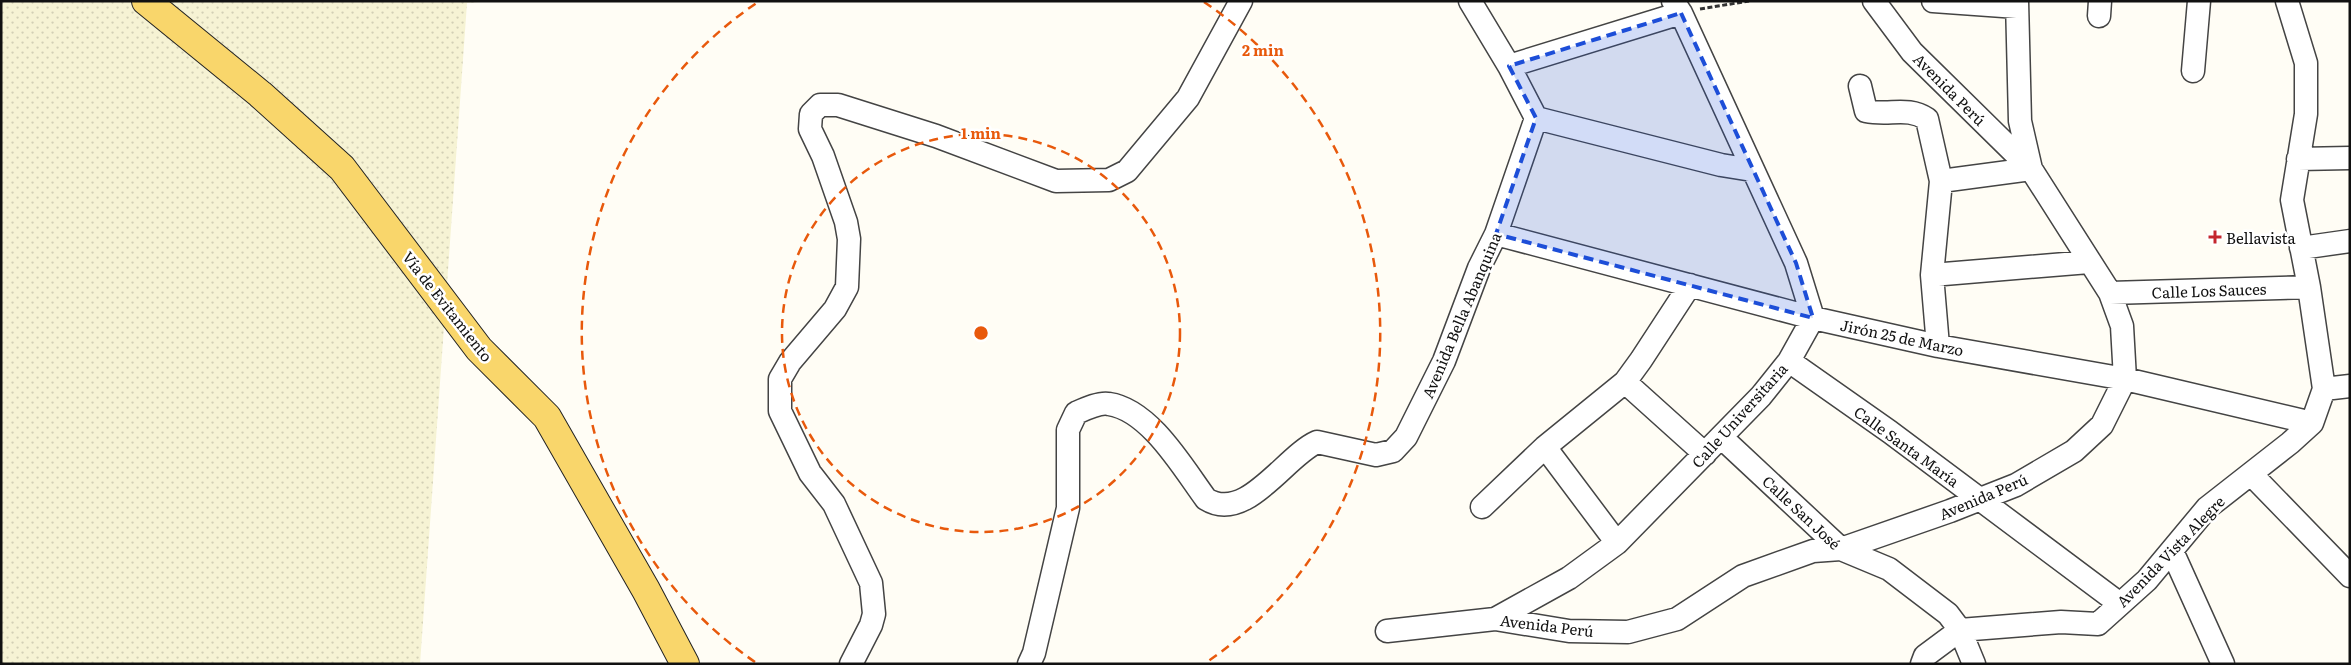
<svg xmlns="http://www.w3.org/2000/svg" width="2351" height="665" viewBox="0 0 2351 665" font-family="Literata,serif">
<defs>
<pattern id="farmland-dots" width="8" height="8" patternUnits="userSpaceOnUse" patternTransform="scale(1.25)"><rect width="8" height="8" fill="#f6f3d4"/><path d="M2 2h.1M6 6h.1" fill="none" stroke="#d2cfb5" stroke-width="1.8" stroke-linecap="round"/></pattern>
</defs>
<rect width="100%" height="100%" fill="#fffdf5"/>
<path fill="url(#farmland-dots)" d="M1,1h490l-24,2 -47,661h-419z"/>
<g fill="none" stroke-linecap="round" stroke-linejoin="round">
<g stroke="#444" stroke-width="25">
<path id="minor" d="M1933,1l84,6
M2017,1l3,120 11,48
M2099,16l1,-15
M1509,66l172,-53
M2193,71l6,-70
M1860,86l6,25c24,5 41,-5 61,8l14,62 -9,94 6,71
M1536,118l185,47 31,5
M2298,159l52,-1
M1941,181l90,-12
M1496,234l317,84 125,28 187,33 187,44
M2301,248l49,-7
M1932,275l157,-13
M2110,293l199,-6
M1789,361l101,71 230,172
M1625,382l80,72
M2324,389l26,-3
M1721,437l120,112 48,20 59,45 12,16 14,34
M1545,447l72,96
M2251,474l99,102
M1482,507l63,-60 80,-65 16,-22 49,-75
M2172,551l51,113
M1495,619l74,-41 48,-35 144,-147 28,-35 24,-43 -17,-55 -115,-250 -8,-12
M1387,631l108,-12 74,12 59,1 49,-13 66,-43 70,-25 28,-2 109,-38 66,-26 58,-34 28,-26 23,-46 -3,-53 -12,-33 -79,-124 -119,-117 -38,-51
M851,664l20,-39 3,-11 -3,-31 -37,-79 -24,-31 -30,-62v-32l10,-17 45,-53 12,-22 2,-48 -3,-17 -23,-66 -13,-27 1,-15 9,-9h18l98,31 120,45 53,-1 18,-9 61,-73 53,-97
M1029,664l5,-11 34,-145v-78l8,-17c9,-4 24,-11 33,-9 41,6 74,64 97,95 40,25 79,-43 111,-57l59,13 17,-4 13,-14 38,-76 35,-93 17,-34 40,-116 -27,-52 -39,-65
M1922,664l3,-8 35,-26 101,-8 37,2 49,-44 60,-72 83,-65 22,-20 12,-34 -15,-102 -17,-87 14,-86v-51l-19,-62"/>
</g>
<g stroke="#222" stroke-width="30">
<path id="major" d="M146,1l114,93 82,74 137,181 68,68 99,173 39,74"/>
</g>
<path stroke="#333" stroke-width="3" stroke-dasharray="5 2.5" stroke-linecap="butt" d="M1700,9l49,-8"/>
<use href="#minor" stroke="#fff" stroke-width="22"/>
<use href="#major" stroke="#f9d66b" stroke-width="28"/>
</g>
<path fill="#1d4ed8" fill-opacity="0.2" stroke="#1d4ed8" stroke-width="4" stroke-dasharray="10 6" stroke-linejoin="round" d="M1681,13l115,250 17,55 -317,-84 40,-116 -27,-52z"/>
<g fill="none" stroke="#e8590c" stroke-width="2.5" stroke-dasharray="9 6">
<circle cx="981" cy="333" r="199"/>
<path d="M755 662A399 399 0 0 1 758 2M1204 2A399 399 0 0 1 1207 662"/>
</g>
<path fill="#c4262e" stroke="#fff" stroke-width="2" d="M2212.5 229.5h5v5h5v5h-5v5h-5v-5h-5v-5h5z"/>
<g text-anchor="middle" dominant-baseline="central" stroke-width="5" stroke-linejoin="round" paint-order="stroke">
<g font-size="15" fill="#111" stroke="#fff">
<text transform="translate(1950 89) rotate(45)">Avenida Perú</text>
<text transform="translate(2209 290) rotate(-2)">Calle Los Sauces</text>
<text transform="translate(448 306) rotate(52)">Vía de Evitamiento</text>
<text transform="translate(1461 315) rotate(-67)">Avenida Bella Abanquina</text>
<text transform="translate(1902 337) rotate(12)">Jirón 25 de Marzo</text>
<text transform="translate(1739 415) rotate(-48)">Calle Universitaria</text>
<text transform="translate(1907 446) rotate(36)">Calle Santa María</text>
<text transform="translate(1983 496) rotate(-23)">Avenida Perú</text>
<text transform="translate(1802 512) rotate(43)">Calle San José</text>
<text transform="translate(2170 551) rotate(-46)">Avenida Vista Alegre</text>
<text transform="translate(1547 625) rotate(7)">Avenida Perú</text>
</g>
<g font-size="15" fill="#111" stroke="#fff" text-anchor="start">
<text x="2226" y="237">Bellavista</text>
</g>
</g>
<circle cx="981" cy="333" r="8" fill="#e8590c" stroke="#fff" stroke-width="2.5"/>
<g font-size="15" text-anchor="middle" font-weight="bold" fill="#e8590c" stroke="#fff" stroke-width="5" stroke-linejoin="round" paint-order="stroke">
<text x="1263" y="56">2 min</text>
<text x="981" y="139">1 min</text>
</g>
<rect width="2351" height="665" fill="none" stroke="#111111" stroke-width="5"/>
</svg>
